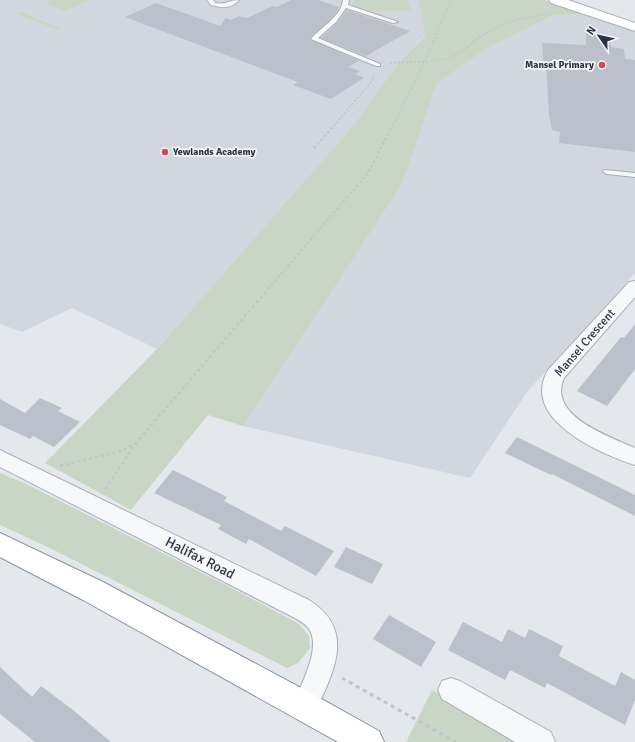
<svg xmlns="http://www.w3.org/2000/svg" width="635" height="742" viewBox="0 0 635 742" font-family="Signika,sans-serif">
<rect width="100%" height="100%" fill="#e4e7ec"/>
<path fill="#d2d6de" d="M0,0h418l7,35 -26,27 -47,65 -195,222 -85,-41 -50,24 -22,-8z
M588,14l47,16v243l-108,119 -57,86 -227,-52 159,-241 35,-102 54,-37 63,-31z"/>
<path fill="#c9d6c5" d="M52,0h39l-27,11 -19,-8z
M353,0h55l3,10 -43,1 -15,-6z
M418,0h127l43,14 -34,1 -63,31 -54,37 -35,102 -159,241 -35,-11 -77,95 -86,-47 112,-114 195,-222 47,-65 26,-26z
M22,12l39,17 -3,1 -41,-16z
M0,473l24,10 198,100 77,41 10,12 1,12 -12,15 -11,5 -237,-120 -50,-23z
M432,690l85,52h-111z"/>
<path fill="#bbc0ca" d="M291,0h27l21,7 -5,9 -24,23 49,22 -11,6 12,4 -5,3 9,4 -33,21 -38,-14 5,-3 -173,-65 31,-14 64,23 6,-8 5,2 8,-4 8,2 25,-12 5,1z
M347,10l63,21 -44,25 -45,-18 16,-15z
M586,33l23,3 2,11 13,2 1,10 10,1v92l-76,-9 1,-11 -8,-2 -3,-15 -3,-53 -3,-1 -1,-18 44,2z
M635,324v45l-28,37 -30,-15 44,-54 3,1z
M40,398l22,10 -4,3 22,11 -26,25 -21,-11 -3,3 -30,-14v-26l25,14z
M517,437l118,58v21l-83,-42 -1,1 -46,-22z
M173,470l54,27 -3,4 57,30 4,-5 49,25 -18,25 -67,-37 -3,5 -28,-15 3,-4 -67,-32z
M346,547l37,17 -11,20 -38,-17z
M389,615l47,27 -15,25 -48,-28z
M463,622l39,20 6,-13 17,9 4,-9 34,17 -4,10 56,30 6,-14 14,8v20l-10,25 -78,-42 -2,5 -35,-18 -5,10 -57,-30z
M0,667l32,30 9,-11 32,24 38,32h-76l-35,-28z"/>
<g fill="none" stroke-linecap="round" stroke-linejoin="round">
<g stroke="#a9aeb7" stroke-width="2">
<path id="service" d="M207,0h6l2,3c11,2 15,-3 24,-3 -7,9 -18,8 -28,5z
M343,0h6l-1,5 50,17 -5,1 -47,-15 -10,14 -18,16 62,26v2h-4l-65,-27c10,-12 30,-22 32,-39z
M604,170l31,3v4l-28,-3 -4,-2z"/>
</g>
<g stroke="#a9aeb7" stroke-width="2">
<path id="minor" d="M635,281v16l-71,81c-17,38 45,58 71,70v17c-36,-12 -115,-46 -87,-95l81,-88z
M0,450l309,150c49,31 23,74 5,115l-9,4 -9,-4 -4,-9c8,-19 30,-58 17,-77 -4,-6 -12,-10 -18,-13l-291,-149z
M451,678l9,3 91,51 4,10h-40l-73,-43 -4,-9 4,-9z"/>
</g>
<g stroke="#a9aeb7" stroke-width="2">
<path id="secondary" d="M549,0h19l67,23v8l-84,-28z"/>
</g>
<g stroke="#8b94a3" stroke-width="2">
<path id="trunk" d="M0,533l103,49 213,114 63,35 5,11h-46l-255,-142 -83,-43z"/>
</g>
<path stroke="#c2c5cb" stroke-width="1.5" stroke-dasharray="2 2" stroke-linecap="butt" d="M390,63c20,-2 42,1 61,-6 14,-6 23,-17 35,-24 19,-12 41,-16 62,-19
M331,129l41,-48 2,-6
M391,129l33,-66 27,-63"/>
<path stroke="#c2c5cb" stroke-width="2" stroke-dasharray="2.5 2.5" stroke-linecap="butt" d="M314,148l18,-20
M268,289l100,-116 23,-45"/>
<path stroke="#c2c5cb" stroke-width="2.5" stroke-dasharray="3 3" stroke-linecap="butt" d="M60,466l58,-14 19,-9
M105,489l32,-47 132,-154"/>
<path stroke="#c2c5cb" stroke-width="3" stroke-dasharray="4 4" stroke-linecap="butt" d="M342,678l114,64"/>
<use href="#service" fill="#f7f8fa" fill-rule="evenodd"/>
<use href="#minor" fill="#f7f8fa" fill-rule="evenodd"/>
<use href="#secondary" fill="#fff" fill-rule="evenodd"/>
<use href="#trunk" fill="#fff" fill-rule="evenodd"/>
</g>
<g fill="#d1495b" stroke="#f4f6f9" stroke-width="1.5">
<circle cx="602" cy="65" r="4"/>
<circle cx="165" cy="152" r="4"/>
</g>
<g text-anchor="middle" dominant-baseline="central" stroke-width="3.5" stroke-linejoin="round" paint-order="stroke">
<g font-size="10" font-weight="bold" fill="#2b3445" stroke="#f4f6f9" text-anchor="end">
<text x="594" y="65">Mansel Primary</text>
<text x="173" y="152" text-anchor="start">Yewlands Academy</text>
</g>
<g font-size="12" fill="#2b3445" stroke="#f4f6f9">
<text transform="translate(585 343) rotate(-49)">Mansel Crescent</text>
</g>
<g font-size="14" fill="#2b3445" stroke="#f4f6f9">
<text transform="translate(200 558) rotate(27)">Halifax Road</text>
</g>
</g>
<g transform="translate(599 36) rotate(304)" stroke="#f4f6f9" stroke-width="3" paint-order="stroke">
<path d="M0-3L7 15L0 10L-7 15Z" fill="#2b3445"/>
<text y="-6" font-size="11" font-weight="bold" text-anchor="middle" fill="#2b3445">N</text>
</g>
</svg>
